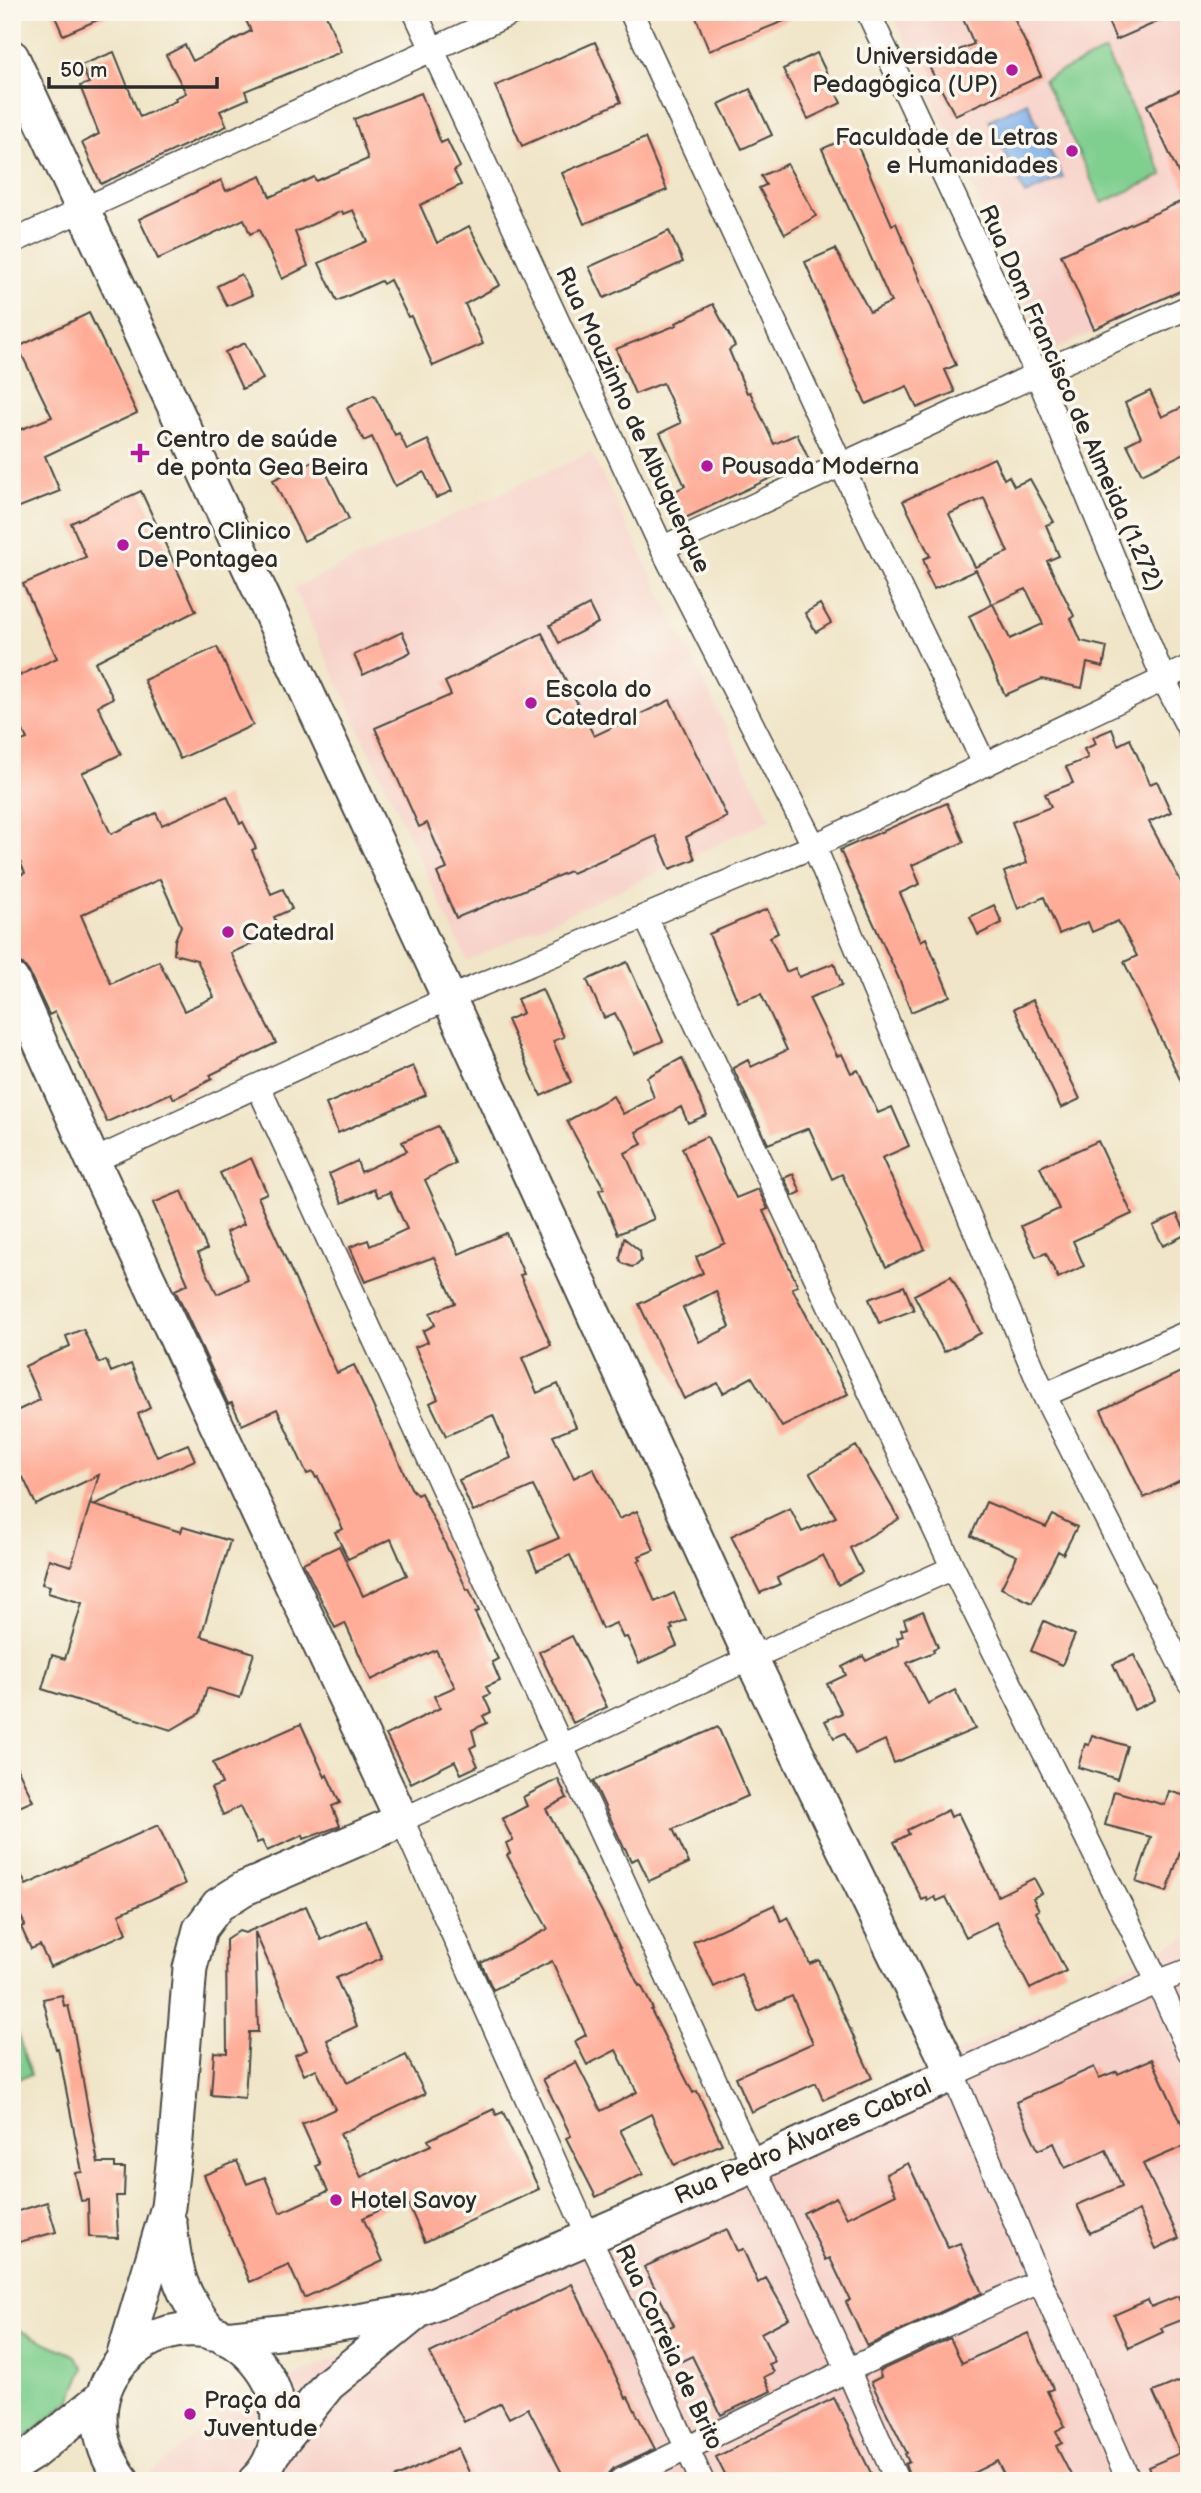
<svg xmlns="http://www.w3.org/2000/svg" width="1201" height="2493" viewBox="0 0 1201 2493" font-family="'Balsamiq Sans',sans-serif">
<rect width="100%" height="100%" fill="#fbf7ec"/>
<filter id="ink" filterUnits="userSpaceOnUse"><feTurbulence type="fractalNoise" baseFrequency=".0143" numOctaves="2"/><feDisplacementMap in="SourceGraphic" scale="14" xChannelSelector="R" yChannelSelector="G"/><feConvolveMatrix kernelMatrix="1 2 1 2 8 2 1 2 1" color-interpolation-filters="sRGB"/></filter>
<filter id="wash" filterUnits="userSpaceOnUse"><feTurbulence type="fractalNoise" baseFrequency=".00686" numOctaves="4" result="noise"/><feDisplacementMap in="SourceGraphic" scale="28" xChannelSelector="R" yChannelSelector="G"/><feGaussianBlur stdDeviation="1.57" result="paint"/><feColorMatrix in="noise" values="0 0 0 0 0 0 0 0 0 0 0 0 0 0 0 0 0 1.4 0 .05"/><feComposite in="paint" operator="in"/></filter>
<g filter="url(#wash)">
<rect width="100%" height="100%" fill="#f0e5c8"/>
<path fill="#f7d1c9" d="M892,12h297v277l-140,63z
M591,452l180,367 -304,142 -173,-373z
M1189,1936v545h-1047l99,-85 74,-28 140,-63z"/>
<path fill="#7fcf8f" stroke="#557d5d" stroke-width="2" d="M1105,51l58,124 -61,28 -58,-124z
M12,2018l19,57 -19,5z
M12,2327l64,29 8,12 -14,33 -58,48z"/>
<path fill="#7db0ea" stroke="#546e8a" stroke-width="2" d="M1027,102l36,76 -38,17 -36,-75z"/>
<g id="blocks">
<path fill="#feac97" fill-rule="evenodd" d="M53,12h63l-53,23z
M242,12h83l16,40 -96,39 3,8 -28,12 7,15 -126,58 -19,-41 17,-9 -19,-48 9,-3 -8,-18 33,-13 26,65 36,-16 -1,-3 11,-5 -20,-38 19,-10 8,16 58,-30z
M694,12h110v1l-95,38z
M960,12h51l30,64 -86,39 -28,-52 47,-19z
M1104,12h76l-64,28z
M595,42l26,60 -99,44 -27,-60z
M817,53l24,50 -33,16 -25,-50z
M1189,86v110l-42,-91z
M750,89l22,46 -30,14 -23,-45z
M421,93l20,50 6,-3 13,27 -6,4 7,14 -41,20 17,38 32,-17 31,59 -35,19 18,40 -50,22 -22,-50 -3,1 -18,-37 -7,4 -2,-3 -44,20 -18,-38 48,-22 -14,-31 -10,4 -1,-3 -47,21 13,34 -26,13 -23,-49 -9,4 -6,-15 -86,40 -19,-40 82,-39 5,11 35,-15 9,21 44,-20 2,4 52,-22 -14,-40z
M853,135l39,90 4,-2 60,142 -11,5 10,22 -38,16 -10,-22 -41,18 -61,-142 30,-13 35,63 21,-10 -69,-153z
M645,138l22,52 -83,34 -22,-51z
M787,164l29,52 -31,18 -26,-46 7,-3 -5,-9z
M1189,198v89l-95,42 -33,-74z
M669,231l14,31 -79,36 -15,-31z
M241,274l11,21 -25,11 -10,-20z
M713,304l22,42 -6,4 18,43 3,-1 24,52 23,-10 12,26 -132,62 -12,-26 20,-10 -25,-53 21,-10 -18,-40 -28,11 -19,-45 61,-24 -1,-2z
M89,313l48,100 -92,43 15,35 -48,19v-77l40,-16 -34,-70z
M245,343l18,36 -21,10 -17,-37z
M1150,391l12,26 27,-13v47l-47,23 -15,-30 14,-7 -16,-34z
M374,395l21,40 4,-2 8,17 21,-10 24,51 -16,7 -12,-26 -29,14 -23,-49 -8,4 -17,-33z
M319,458l30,61 -45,22 -31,-61z
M994,458l10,21 5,-3 5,10 16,-7 24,43 -8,3 13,31 -12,5 27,55 -3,2 10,23 26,6 -4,20 -16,-4 -5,25 -40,-9 -37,16 -36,-79 24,-12 17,35 33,-15 -17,-35 -34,15 -16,-34 -42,19 -8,-16 2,-1 -5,-13 7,-3 -27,-55zM984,498l24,54 -33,15 -26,-53z
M141,491l55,120 -101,51 18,36 -15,8 23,48 -39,19 29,61 45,-21 6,12 65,-29 13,28 3,-2 13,26 -4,2 19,44 12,-5 9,20 -18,8 6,14 -49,22 45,90 -66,32 2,4 -38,20 -3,-6 -64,29 -52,-110 -6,3 -20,-43 -6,-8 -11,-3v-83l13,-5 -13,-29v-99l15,-6 -15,-31v-29l45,-21 -34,-74 63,-27 -15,-34zM160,879l21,47 -6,14 -1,14 23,6 17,37 -30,14 -25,-50 -48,23 -30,-69z
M820,604l11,19 -15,9 -11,-19z
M589,605l9,18 -39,20 -9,-18z
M402,632l9,20 -48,23 -9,-20z
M542,633l52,103 76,-36 57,117 -41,20 9,22 -25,10 -14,-33 -84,37 -2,-2 -114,47 -19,-45 10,-4 -20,-46 -8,4 -44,-99 76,-33 -6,-13z
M217,647l36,78 -73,34 -36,-79z
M1112,729l6,16 12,-6 20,45 7,-3 14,31 -22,10 40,75v201l-65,-136 13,-6 -19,-35 -26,11 -4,-10 -29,12 -15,-37 -26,12 -14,-37 23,-9 -15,-41 39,-15 -6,-13 28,-11 -7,-16 22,-9 -4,-9 12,-5 -3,-7z
M947,803l17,39 -52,23 8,19 -20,9 21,48 5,-3 24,58 -39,16 -11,-31 -60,-131z
M994,905l8,18 -24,12 -8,-18z
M767,909l11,24 -8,4 16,35 9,-4 4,9 35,-14 8,22 -33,13 28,58 5,-2 9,19 7,-3 20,43 14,-6 17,39 -27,12 43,91 -39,18 -44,-93 -10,5 -23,-51 -41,16 -35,-76 15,-8 3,7 36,-17 -26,-56 -23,8 -29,-68z
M627,962l36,79 -29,13 -19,-41 -11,5 -17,-38z
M542,989l22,48 -11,4 18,41 -30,14 -34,-76 16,-7 -6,-14z
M1033,1000l47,99 -19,9 -47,-99z
M682,1058l25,57 -19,8 -7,-16 -45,25 6,12 -17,9 29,66 -36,15 -19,-44 5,-2 -37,-67 46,-25 10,18 31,-16 -7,-21z
M413,1066l13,29 -88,38 -12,-29z
M438,1126l17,37 -30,17 34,74 47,-21 18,41 -4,1 31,70 -29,13 15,35 21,-9 18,43 -23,9 21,42 19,-10 26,51 18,-8 17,39 -15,6 2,4 -3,1 17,41 19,-9 12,27 -15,6 2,3 -3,1 7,16 -38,17 -12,-26 -4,1 -7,-15 -14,6 -32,-74 -33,15 -8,-19 30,-13 -26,-52 -60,26 -14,-32 52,-22 -18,-43 -47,21 -16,-33 8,-4 -23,-52 13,-5 -5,-11 12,-6 -5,-12 25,-10 -21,-46 -69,25 -15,-35 18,-7 2,6 37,-17 -17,-37 -12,5 -4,-8 -32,14 -13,-29 28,-13 4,11 46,-21 -5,-9z
M707,1136l29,62 22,-9 10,20 -5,2 35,75 -6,2 56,106 -66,33 -30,-50 -29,16 -5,-10 -34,16 -45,-95 64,-31 -7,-16 29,-14 -43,-95zM716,1291l14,36 -31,15 -16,-34z
M1098,1141l34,73 -59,27 11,25 -26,12 -12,-25 -10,4 -15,-31 38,-17 -19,-42z
M251,1158l16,35 -9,4 79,176 17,-8 57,123 6,7 4,-2 46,97 2,-1 10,22 -4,2 23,46 -6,3 8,19 -14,6 4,7 -6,3 7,15 -8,4 4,7 -15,7 4,15 -6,3 8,18 -17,8 -6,-13 -44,22 -25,-48 54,-27 -6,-12 21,-9 -19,-37 -65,30 -26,-57 -10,5 -32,-65 36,-17 24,50 44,-21 -16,-36 -43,20 -13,-27 8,-3 -25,-52 -2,1 -3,-6 -6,2 -30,-65 -35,16 -10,-22 -4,1 -53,-114 13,-6 -35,-81 29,-12 25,58 -9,4 19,41 31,-14 -22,-48 18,-8 -24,-51z
M793,1174l8,18 -8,4 -9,-18z
M1177,1214l10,20 -24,12 -10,-20z
M624,1238l16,13 1,10 -4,4 -5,2 -10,-4 -2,-5z
M951,1276l30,57 -37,19 -30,-57z
M904,1286l10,24 -35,13 -10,-24z
M83,1329l16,34 7,-3 5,12 20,-8 19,44 -12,6 19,43 31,-13 7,16 -102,45 88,27 2,-5 47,14 -29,95 53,17 -14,45 -33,-10 -7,25 -29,17 -129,-41 10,-34 13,4 17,-56 -34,-10 2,-7 -8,-2 7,-25 22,7 28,-91 -63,30 -13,-28 -11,5v-69l28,-13 -15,-34 45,-20 -4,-10z
M1189,1368v108l-45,22 -43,-88z
M856,1446l43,73 -49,29 12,24 -24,13 -15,-30 -46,23 3,6 -20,9 -29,-57 59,-28 12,24 34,-15 -26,-44z
M986,1502l60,25 7,-12 24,12 -14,27 -5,-3 -26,52 -31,-15 16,-32 -46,-20z
M923,1611l15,36 -5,2 1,3 -27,11 21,41 27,-14 20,39 -81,34 -9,-23 -30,14 -10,-21 -11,5 -9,-17 17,-8 -15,-29 19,-9 -4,-8 21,-11 3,5 33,-16 -2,-7 6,-2 -2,-6 6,-2 -3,-9z
M1044,1621l31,14 -13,30 -31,-14z
M572,1636l35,71 -34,16 -34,-71z
M1134,1655l21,45 -21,10 -21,-46z
M301,1724l24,53 2,-2 13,28 -8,3 8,20 -36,13 -1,-4 -36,16 -5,-10 -5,2 -17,-36 -17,8 -12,-27 11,-4 -9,-21z
M718,1727l30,69 -75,33 16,34 -40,18 -11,-23 -7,3 -6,-13h-1l-31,-67z
M1092,1735l35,11 -10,33 -39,-12 7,-23 4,1z
M12,1757l21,44 -21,9z
M558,1779l9,19 -21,11 55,101 38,76 2,-1 12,24 -2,1 42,83 4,-2 25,53 -48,21 -23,-51 -31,16 23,44 -47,23 -30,-59 5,-2 -28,-57 33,-17 25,49 36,-19 -21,-42 -29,15 -12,-24 11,-6 -34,-74 -59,29 -12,-27 67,-34 -41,-74 3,-2 -4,-10 7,-3 -11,-21 25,-13 -4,-9z
M1114,1791l51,14 4,-14 20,6v42l-4,-2 -18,55 -31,-10 15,-45 -46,-12z
M948,1810l3,7 7,-4 40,83 36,-18 8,15 -9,5 6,12 -3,2 30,59 -36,18 -34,-67 -30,15 -20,-40 -9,4 -2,-4 -7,4 -1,-3 -5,2 -28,-58 15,-8 -2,-4z
M158,1825l27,59 -66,30 8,19 -77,34 -10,-22 -9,4 -10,-22 4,-2 -13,-28v-43l14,31z
M774,1905l7,16 7,-4 22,47 9,-4 53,118 -49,22 -7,-17 -65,29 -15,-35 77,-34 -21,-47 -34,15 -17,-37 -27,13 -21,-45z
M306,1906l15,34 45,-20 16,38 -46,20 21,48 -30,14 20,43 59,-28 19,39 -85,40 21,43 70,-32 -3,-5 66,-31 2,6 7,-3 36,77 -114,53 -17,-38 -4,3 -3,-7 -38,18 20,43 -79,37 -15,-33 -39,17 -46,-107 33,-14 10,23 18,-7 15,36 48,-22 -12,-25 4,-2 -18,-40 33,-15 -19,-40 -12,6 -9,-20 12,-5 -52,-118 3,100h-9l-4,66 -34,-3 3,-43 13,1 -1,-113 13,-9 6,2z
M62,1995l2,11 4,-1 5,21 25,137h17v5h10l-1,28h-8l2,42 -29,-1 -1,-37 -7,1 -6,-28 7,-1 -24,-124 -2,1 -13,-50z
M1152,2059l37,81v4l-46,20 36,74 -23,11 -17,-38 -49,22 -13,-28 45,-19 -16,-36 -41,18 -11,-25 -16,7 -22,-48 78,-35 5,11 18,-7 1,3z
M908,2163l40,85 12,-5 22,50 -115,53 -21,-44 4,-2 -20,-42 -4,2 -23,-47 33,-16 11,21 49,-24 -10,-20z
M47,2202l9,30 -44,12v-31z
M727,2229l10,22 6,-2 15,34 8,-5 23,40 -28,15 14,29 -6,2 5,8 -10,5 7,14 -50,24 -29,-59 -14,7 -17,-32 13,-6 -30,-58z
M572,2284l54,114 2,-1 27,52 -41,19 -12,13h-36l-38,-73 -19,10 -8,-15 -37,19 -34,-69z
M1178,2296l9,22 -26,10 2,4 -34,16 -15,-33 34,-15 3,7z
M1028,2333l25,56 -6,2 18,35 -9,5 6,12 -6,3 18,35h-67l-10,-20 -40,20h-46l-6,-17 4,-2 -4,-8 2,-1 -36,-71 10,-5 -2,-6 71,-33 12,25z
M1189,2377v104h-35l-6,-14 32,-14 -27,-61z
M834,2398l38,77 -12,6h-132l-12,-24z
M458,2448l15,33h-85z"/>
</g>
</g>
<g filter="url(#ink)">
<use href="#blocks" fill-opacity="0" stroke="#494743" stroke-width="2"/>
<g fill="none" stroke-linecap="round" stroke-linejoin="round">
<g stroke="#494743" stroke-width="26">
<path id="street" d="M415,12l247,536 152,298 230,549 145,287
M631,12l210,453 144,300
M868,12l169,362 127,306 25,49
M12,242l502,-230
M662,548l375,-174 152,-67
M646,918l307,650 205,414 31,69
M258,1086l590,1284 49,111
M93,1161l356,-163 365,-152 375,-179
M1044,1395l145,-63
M620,2481l228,-111 192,-89
M702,2481l-74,-162 -40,-83 -186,-416 349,-162 202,-90
M1129,2481l-89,-200 -87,-207 205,-92 31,-12"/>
</g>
<g stroke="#494743" stroke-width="37">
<path id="secondary" d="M12,57l437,941 302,660 202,416 -200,92 -335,145 -103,17 -90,10
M12,980l81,181 309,659 -159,69 -25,16 -18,24 -10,39 -14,171 -8,68 -45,151
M170,2224c5,48 10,71 42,109
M273,2453l55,-68 88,-72
M12,2466l21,-13 69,-56
M123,2481c-78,-106 62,-202 132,-121 12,14 21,29 22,47 3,27 -2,55 -22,74"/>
</g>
<use href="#street" stroke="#fff" stroke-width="23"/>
<use href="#secondary" stroke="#fff" stroke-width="33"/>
</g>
</g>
<g fill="#b5179e" stroke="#fbf7ec" stroke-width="2.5">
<circle cx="1012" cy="70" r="7"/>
<circle cx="1072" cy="151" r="7"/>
<path d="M136.5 442.5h7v7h7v7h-7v7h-7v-7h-7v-7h7z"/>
<circle cx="707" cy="466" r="7"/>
<circle cx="123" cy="545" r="7"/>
<circle cx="531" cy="703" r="7"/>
<circle cx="228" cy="932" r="7"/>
<circle cx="336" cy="2200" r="7"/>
<circle cx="190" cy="2414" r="7"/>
</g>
<g text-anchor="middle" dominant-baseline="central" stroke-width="7" stroke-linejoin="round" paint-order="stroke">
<g font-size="24" fill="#2b2b2b" stroke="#fbf7ec" text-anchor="start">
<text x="998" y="56" text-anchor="end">Universidade<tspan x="998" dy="28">Pedagógica (UP)</tspan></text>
<text x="1058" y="137" text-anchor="end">Faculdade de Letras<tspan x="1058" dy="28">e Humanidades</tspan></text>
<text x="156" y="439">Centro de saúde<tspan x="156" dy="28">de ponta Gea Beira</tspan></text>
<text x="721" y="466">Pousada Moderna</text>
<text x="137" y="531">Centro Clinico<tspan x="137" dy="28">De Pontagea</tspan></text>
<text x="545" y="689">Escola do<tspan x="545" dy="28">Catedral</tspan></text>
<text x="242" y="932">Catedral</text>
<text x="350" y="2200">Hotel Savoy</text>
<text x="204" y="2400">Praça da<tspan x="204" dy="28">Juventude</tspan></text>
</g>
<g font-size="24" fill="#2b2b2b" stroke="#fbf7ec">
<text transform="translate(1071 398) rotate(66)">Rua Dom Francisco de Almeida (1.272)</text>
<text transform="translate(633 420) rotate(65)">Rua Mouzinho de Albuquerque</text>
<text transform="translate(803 2141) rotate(-24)">Rua Pedro Álvares Cabral</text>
<text transform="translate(669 2347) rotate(65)">Rua Correia de Brito</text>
</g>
</g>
<rect width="1201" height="2493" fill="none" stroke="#fbf7ec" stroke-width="42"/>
<path d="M49 77v10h168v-10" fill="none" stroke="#2b2b2b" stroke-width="3.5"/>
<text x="60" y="77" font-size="21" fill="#2b2b2b" stroke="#fbf7ec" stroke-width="5" paint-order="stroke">50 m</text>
</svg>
